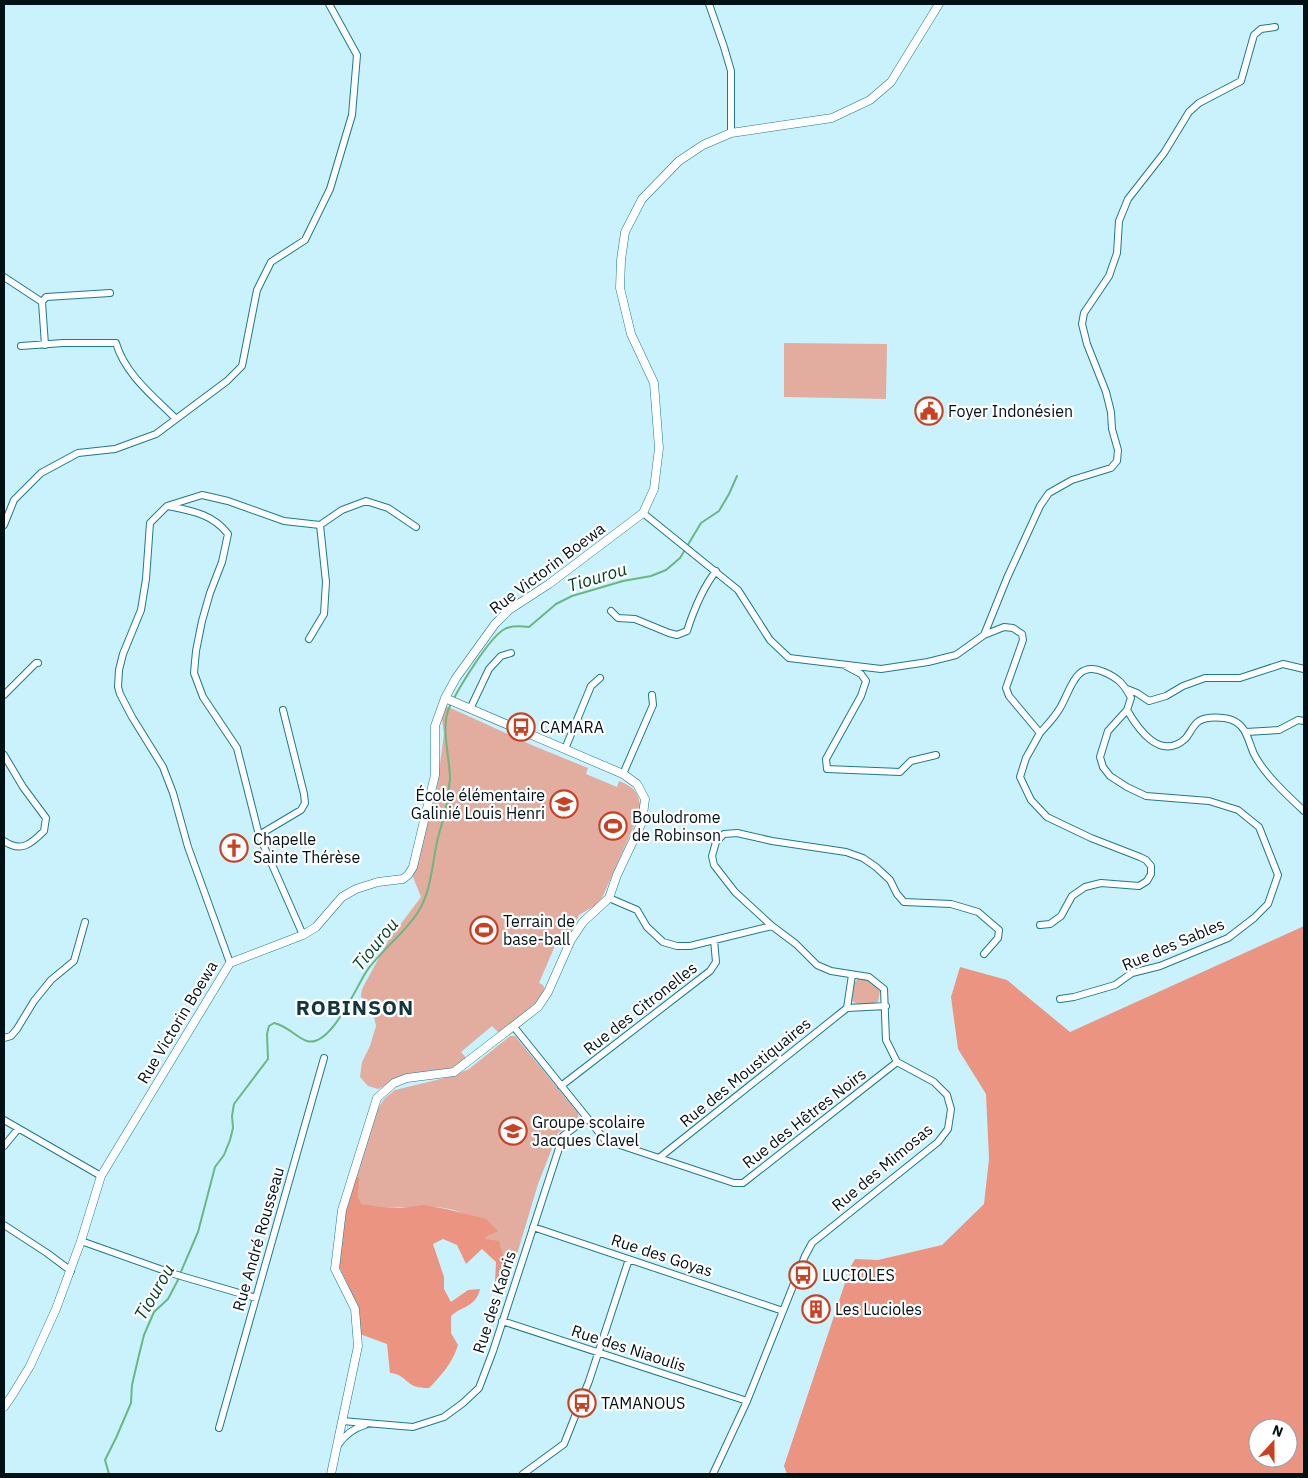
<svg xmlns="http://www.w3.org/2000/svg" width="1308" height="1478" viewBox="0 0 1308 1478" font-family="'IBM Plex Sans',sans-serif">
<rect width="100%" height="100%" fill="#caf2fc"/>
<path fill="#e2ac9f" d="M784,343l103,1 -1,55 -102,-2z
M446,706l88,40 54,22 -2,6 31,13 2,-6c17,7 19,11 22,29l-39,88 -8,8 -15,9 -11,22 -8,-3 -21,49 4,2 2,5 -6,11 -40,32 -7,-7 -31,26 6,7 -17,10 -62,15 -10,5 -10,-3 -8,-9 2,-15 8,-16 6,-20 -4,-19 -11,-10 1,-8 26,-48 33,-44 -8,-20 24,-90 7,-53 -2,-15z
M859,978c10,0 15,5 21,13l-2,11c-8,2 -19,4 -26,-1l2,-18z
M510,1036h5l63,77 1,7 -21,13 -20,51 -29,97 -3,-14 -10,-25 -11,-3 4,-4c-8,-7 -17,-18 -27,-22 -30,-13 -68,0 -100,-9l-4,-7 2,-19 -4,-2 21,-66 7,-11 11,-9 58,-14 16,-7z"/>
<path fill="#ea9481" fill-rule="evenodd" d="M1304,926v548h-517l-3,-8 66,-198 5,-9 23,1 64,-15 42,-41 5,-45 -3,-65 -28,-45 -7,-52 9,-30 47,13 63,52zM1258,1428h30v30h-30z
M356,1176l4,2 -2,19 4,7 20,3 18,1 23,-3 23,4 40,10 12,12 -9,4 -4,4 14,2 10,40 -3,3 -11,-2 1,-20 -14,-13 -16,15 -9,-19 -14,-6 -10,5 11,33v12l7,13 17,-12 12,-1c-4,18 -18,17 -29,27v17l7,12c-5,17 -17,31 -29,43 -6,0 -11,0 -17,-3 -9,-6 -10,-11 -22,-12l-3,-29 -27,-10 -8,-40 -13,-28 6,-51z"/>
<g fill="none" stroke-linecap="round" stroke-linejoin="round">
<path stroke="#6ab783" stroke-width="2" d="M453,700c9,-17 35,-60 50,-70 7,-5 18,-4 26,-3l27,-23 16,-8 51,-15 28,-5 15,-6 14,-12 21,-35 18,-12 10,-17 8,-18
M180,1274l18,-42 17,-65 9,-12 6,-15 3,-12 -1,-12 2,-12 34,-45 -1,-25 2,-8 5,-3c14,3 23,15 33,18 23,7 49,-53 59,-69 15,-22 39,-39 52,-60 13,-20 14,-47 19,-70 3,-13 8,-27 10,-40 1,-8 2,-16 3,-23 0,-23 -11,-55 1,-75
M109,1474l-4,-14 11,-22 15,-35 1,-18 7,-30 5,-20 10,-23 14,-13 11,-21"/>
<g stroke="#1c7a8c" stroke-width="8">
<path id="minor" d="M709,4l15,43 7,24v62
M4,277l38,25
M45,345l-3,-43 4,-5 64,-4
M21,346l42,-3h53c9,31 37,53 59,75
M168,506c24,5 45,8 60,28l-6,28 -12,31 -8,28 -6,30 -2,22 9,24 34,51 22,87 44,100
M643,513l95,77 32,50 19,18 92,11 47,-7 28,-7 28,-20 20,-8 9,1 9,6 1,6 -17,48 3,8 31,37c7,-8 15,-16 20,-25 11,-18 15,-49 44,-36 14,6 20,12 27,26l-4,12c11,19 33,51 58,29 5,-5 7,-13 14,-18 8,-5 25,-4 33,-1 15,6 16,21 22,34 10,20 34,42 50,57
M4,525l10,-25 27,-27 37,-20 37,-4 41,-15 71,-53 15,-15 15,-76 14,-28 34,-22 25,-51 22,-74 5,-60 -28,-51
M611,611l7,7 17,1 34,14 8,2 10,-4c7,-22 15,-42 29,-60
M984,635l23,-57 33,-72 9,-13 23,-13 39,-12 6,-7 1,-11 -6,-21 -1,-17 -5,-20 -19,-48 -5,-20 2,-11 25,-37 8,-23 2,-32 9,-22 36,-46 25,-41 10,-9 42,-22 13,-46 7,-6 14,-2
M309,639l15,-25 2,-32 -6,-57
M846,666l15,8 5,7 -5,15 -35,63 1,10 73,3 11,-11 25,-6
M1127,689l10,4 12,8 17,-5 17,-10 22,-8h35l43,-14 21,5
M4,695l32,-32h2
M470,709l19,-40 12,-13 10,-3
M1246,732l33,-2 19,-10 6,1
M1040,733l-14,25 -6,19 11,23 16,17 44,21 49,19 6,3 5,6v8l-4,7 -8,5 -38,-3 -16,4 -13,9 -11,20 -11,8 -10,1
M565,749l26,-63 9,-8
M4,755l19,32 23,31 -2,13c-13,13 -23,22 -40,10
M623,774l30,-69 -1,-10
M259,835l42,-25 4,-7 -1,-9 -21,-84
M609,898l28,12 10,17 16,15 14,4h13l82,-20 24,18 21,21 14,6 38,6 15,12 2,51 11,22 37,20 13,13 4,14 -3,20 -10,13 -126,101 -7,13 -58,145 -34,73
M772,926l-37,-34 -21,-27 -2,-9 4,-14 8,-8 13,-1 35,8 74,11 17,6 13,9 14,13 7,14 7,8 47,2 27,8 21,18 -1,8 -14,16
M230,963l-42,-116 -15,-54 -10,-26 -31,-50 -12,-23 -2,-7 1,-17 4,-16 18,-44 5,-31 4,-56 17,-17 35,-11 26,6 56,20 36,4 22,-15 24,-9 22,7 28,19
M1060,999l14,-2 41,-12 17,-12 28,-7 68,-28 26,-20 14,-14 10,-29 -19,-48 -21,-17 -29,-9 -63,-5 -19,-9 -17,-11 -7,-9 -3,-10 8,-26 19,-21
M847,1008l5,-33
M514,1027l91,113 129,43h9l154,-121
M4,1038l7,-2 6,-7 17,-28 17,-21 23,-19 11,-39
M561,1086l149,-115 6,-9 -2,-22
M4,1120l97,56
M4,1146l14,-17
M659,1158l188,-150 39,-2
M4,1225l43,28 24,18
M533,1227l250,84
M81,1241l93,33 82,24
M502,1321l245,80
M342,1421l71,6 31,-10 19,-14 16,-15 14,-37 70,-215 24,-18
M219,1428l105,-370
M338,1445c7,-10 16,-17 27,-20
M523,1474l41,-30 25,-63 40,-122"/>
</g>
<g stroke="#1c7a8c" stroke-width="9">
<path id="tertiary" d="M4,1407l9,-13 17,-28 26,-57 25,-68 20,-65 129,-213 73,-28 13,-8 26,-30 14,-8 22,-7 25,-3 5,-4 5,-8 22,-92v-49l10,-28 11,-20 39,-54 14,-14 40,-26 94,-71 11,-24 5,-41 -5,-65 -23,-49 -11,-46 1,-28 4,-28 17,-33 37,-38 24,-16 28,-12 101,-15 38,-18 21,-18 48,-78
M331,1474l27,-128 -3,-37 -20,-40 7,-59 35,-112 17,-15 13,-5 47,-6 84,-65 10,-15 23,-52 12,-18 26,-24 8,-23 25,-53 3,-23 -8,-15 -14,-10 -178,-76"/>
</g>
<use href="#minor" stroke="#fff" stroke-width="6"/>
<use href="#tertiary" stroke="#fff" stroke-width="8"/>
</g>
<defs>
<g id="civic-ring" transform="scale(1.4375)"><circle r="9.5" fill="#fff" stroke="#ca4022" stroke-width="1.5"/><path d="M-.6-6.5H3V-4.5H.6V-3L4-1V1h2V6H-6V1h2V-1L-.6-3ZM-1.2 2.5V6h2.4V2.5Z" fill="#ca4022"/></g>
<g id="bus-ring" transform="scale(1.4375)"><circle r="9.5" fill="#fff" stroke="#ca4022" stroke-width="1.5"/><path d="M-5-6H5V4H4V6H2V4H-2V6H-4V4H-5ZM-3.5-4V0h7V-4ZM-3.5 1.2v1.5H-2V1.2ZM2 1.2v1.5H3.5V1.2Z" fill="#ca4022"/></g>
<g id="school-ring" transform="scale(1.4375)"><circle r="9.5" fill="#fff" stroke="#ca4022" stroke-width="1.5"/><path d="M0-5L7-2L0 1L-7-2ZM-4 1L0 2.5L4 1V4Q0 6-4 4Z" fill="#ca4022"/></g>
<g id="stadium-ring" transform="scale(1.4375)"><circle r="9.5" fill="#fff" stroke="#ca4022" stroke-width="1.5"/><path d="M0-5a6.5 5 0 1 0 0 10a6.5 5 0 1 0 0-10ZM-3.5-1.8h7v3.6h-7Z" fill="#ca4022"/></g>
<g id="church-ring" transform="scale(1.4375)"><circle r="9.5" fill="#fff" stroke="#ca4022" stroke-width="1.5"/><path d="M-1.2-6h2.4v3.5h3.3v2.4h-3.3V6h-2.4V-.1h-3.3v-2.4h3.3Z" fill="#ca4022"/></g>
<g id="building-ring" transform="scale(1.4375)"><circle r="9.5" fill="#fff" stroke="#ca4022" stroke-width="1.5"/><path d="M-4-6H4V6H1V3H-1V6H-4ZM-2.5-4.3h1.7v1.8h-1.7ZM.8-4.3h1.7v1.8H.8ZM-2.5-1h1.7V.8h-1.7ZM.8-1h1.7V.8H.8Z" fill="#ca4022"/></g>
</defs>
<g fill-rule="evenodd">
<use href="#civic-ring" x="929" y="411"/>
<use href="#bus-ring" x="521" y="727"/>
<use href="#school-ring" x="564" y="804"/>
<use href="#stadium-ring" x="613" y="826"/>
<use href="#church-ring" x="234" y="848"/>
<use href="#stadium-ring" x="484" y="930"/>
<use href="#school-ring" x="513" y="1131"/>
<use href="#bus-ring" x="803" y="1275"/>
<use href="#building-ring" x="816" y="1309"/>
<use href="#bus-ring" x="582" y="1403"/>
</g>
<g text-anchor="middle" dominant-baseline="central" stroke-width="4.5" stroke-linejoin="round" paint-order="stroke">
<g font-size="16" fill="#001116" stroke="#fff" text-anchor="start">
<text x="948" y="411">Foyer Indonésien</text>
<text x="540" y="727">CAMARA</text>
<text x="545" y="795" text-anchor="end">École élémentaire<tspan x="545" dy="18">Galinié Louis Henri</tspan></text>
<text x="632" y="817">Boulodrome<tspan x="632" dy="18">de Robinson</tspan></text>
<text x="253" y="839">Chapelle<tspan x="253" dy="18">Sainte Thérèse</tspan></text>
<text x="503" y="921">Terrain de<tspan x="503" dy="18">base-ball</tspan></text>
<text x="532" y="1122">Groupe scolaire<tspan x="532" dy="18">Jacques Clavel</tspan></text>
<text x="822" y="1275">LUCIOLES</text>
<text x="835" y="1309">Les Lucioles</text>
<text x="601" y="1403">TAMANOUS</text>
</g>
<g font-size="16" fill="#001116" stroke="#fff">
<text transform="translate(547 568) rotate(-37)">Rue Victorin Boewa</text>
<text transform="translate(1173 944) rotate(-23)">Rue des Sables</text>
<text transform="translate(640 1008) rotate(-38)">Rue des Citronelles</text>
<text transform="translate(177 1022) rotate(-59)">Rue Victorin Boewa</text>
<text transform="translate(745 1072) rotate(-39)">Rue des Moustiquaires</text>
<text transform="translate(804 1118) rotate(-38)">Rue des Hêtres Noirs</text>
<text transform="translate(882 1167) rotate(-40)">Rue des Mimosas</text>
<text transform="translate(258 1239) rotate(-74)">Rue André Rousseau</text>
<text transform="translate(662 1255) rotate(18)">Rue des Goyas</text>
<text transform="translate(494 1302) rotate(-72)">Rue des Kaoris</text>
<text transform="translate(629 1348) rotate(18)">Rue des Niaoulis</text>
</g>
<g font-size="18" font-style="italic" fill="#003f1e" stroke="#fff">
<text transform="translate(597 577) rotate(-17)">Tiourou</text>
<text transform="translate(375 944) rotate(-51)">Tiourou</text>
<text transform="translate(154 1292) rotate(-60)">Tiourou</text>
</g>
<g font-size="21" font-weight="bold" letter-spacing="1" fill="#11363e" stroke="#fff">
<text x="355" y="1007">ROBINSON</text>
</g>
</g>
<rect width="1308" height="1478" fill="none" stroke="#001116" stroke-width="10"/>
<g transform="translate(1273 1443) rotate(21)"><circle r="24" fill="#ffffff" stroke="#99a0a2"/>
<path d="M0-4L9 19L0 12L-9 19Z" fill="#ca4022"/>
<text y="-8" font-size="14" font-weight="bold" text-anchor="middle" fill="#001116">N</text>
</g>
</svg>
